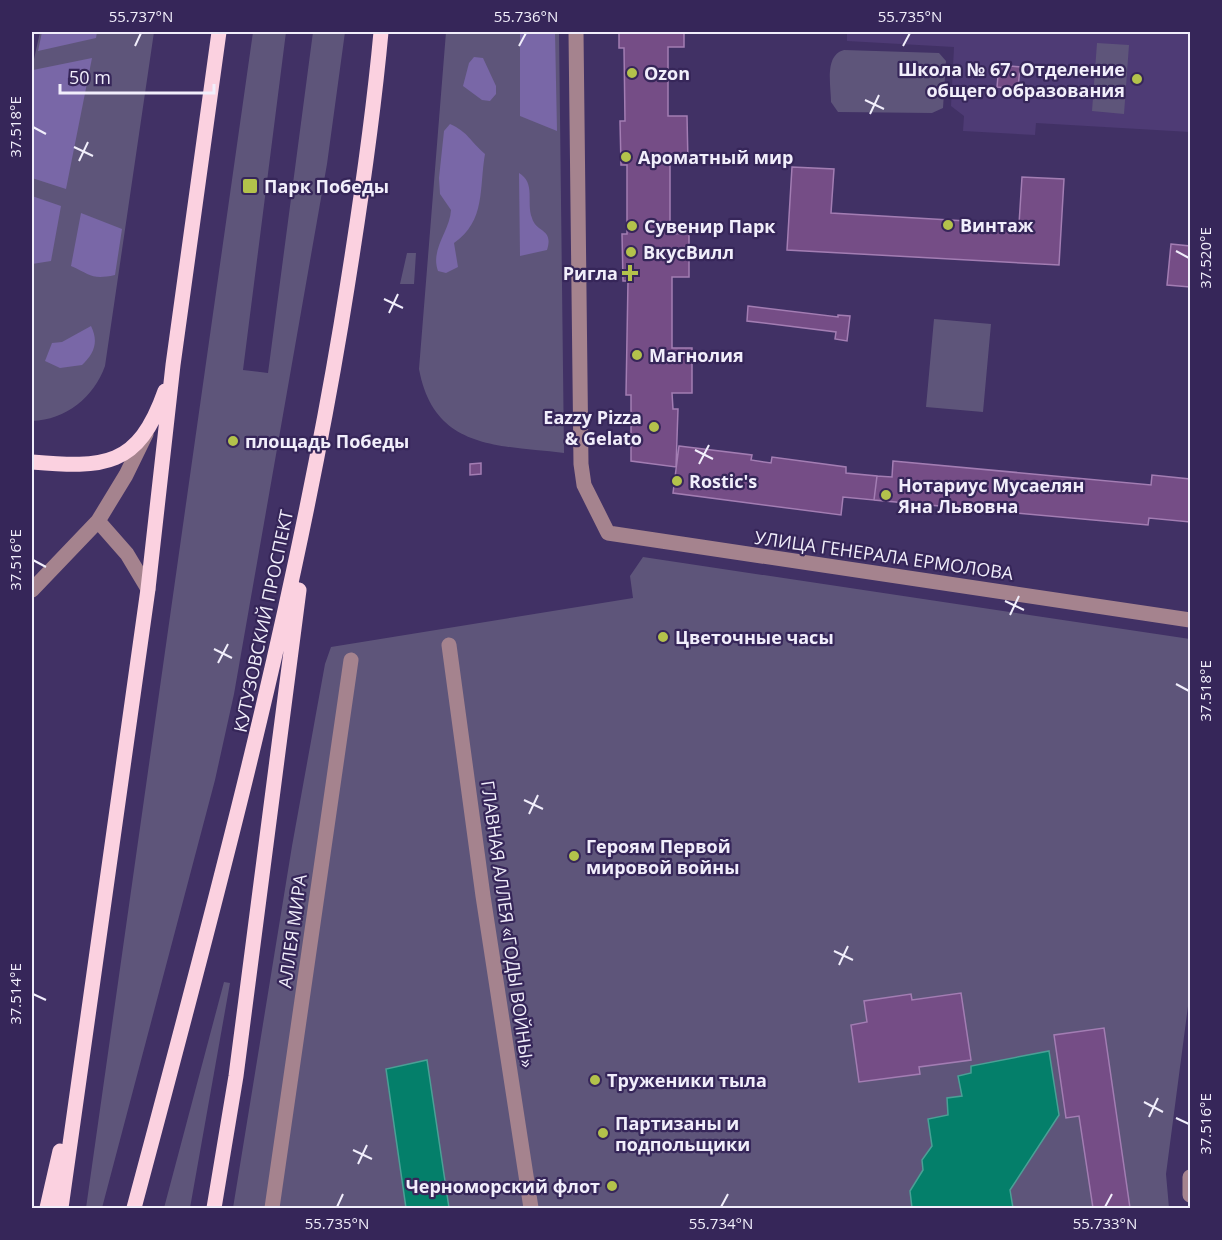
<svg xmlns="http://www.w3.org/2000/svg" width="1222" height="1240" viewBox="0 0 1222 1240" font-family="'Open Sans',sans-serif">
<rect width="100%" height="100%" fill="#413165"/>
<path fill="#4e3b75" d="M847,32h343v100l-154,-9 -1,12 -72,-4 1,-15 -13,-10 3,-59 -107,-6z"/>
<path fill="#5e557a" d="M40,32h114l-49,334c-11,31 -39,54 -73,55v-353z
M253,32h33l-43,338 25,3 45,-341h32l-18,132 -93,530 -19,86 -113,428h-16z
M446,32h113l5,421c-66,-8 -130,-3 -145,-84z
M1097,43l32,2 -5,69 -32,-3z
M844,50l95,3 7,8 -3,47 -11,5 -94,-1 -7,-10c0,-16 -7,-47 13,-52z
M407,253h9l-2,31h-14z
M934,319l57,5 -8,88 -57,-5z
M643,557l547,82v352l-24,183 3,34h-936l59,-362 33,-182 6,-17 302,-49 -3,-22z
M224,982l6,1 -40,225h-26z"/>
<path fill="#7967a7" d="M42,32h55l-1,6 -58,13z
M520,32h35l2,99 -37,-15z
M474,57l9,1 13,28v8l-6,7 -8,-1 -19,-14 6,-23z
M92,58l-26,131 -34,-11v-100l1,-8z
M450,124c18,8 20,17 35,30 -6,34 1,67 -31,89l4,24 -12,6 -8,-2c-8,-22 12,-40 13,-61l-11,-16 -1,-16 5,-47z
M519,173c17,10 7,29 13,45 4,15 22,10 15,32l-27,6z
M32,196l29,10 -10,55 -19,3z
M81,213l41,16 -7,46c-23,5 -24,0 -44,-9z
M91,326c8,16 3,28 -9,39l-22,3 -15,-7 7,-18 10,-1z"/>
<path fill="#047f6a" stroke="#4ba096" stroke-width="1.5" d="M1049,1051l10,64 -49,75 3,18h-101l-2,-17 13,-21 -1,-10 10,-14 -4,-27 20,-4 -1,-17 15,-2 -4,-20 13,-3v-7z
M427,1060l22,148h-43l-20,-139z"/>
<path fill="#754d86" stroke="#a37db3" stroke-width="1.5" d="M619,32h65v15h-16v69h19l1,47h-18v71l19,-1v44h-17v71h20v45h-20l1,16h5l-2,58 -45,-6v-66h-5l2,-114h-5l-1,-47h5v-69h-6l-1,-44h5l-1,-73h-5z
M999,65l21,2 -2,22 -21,-2z
M792,167l42,2 -3,44 188,11 3,-47 42,2 -5,86 -272,-15z
M1171,244l19,2v41l-23,-2z
M748,306l90,11v-2l12,1 -3,25 -12,-2 1,-7 -89,-11z
M679,446l73,9 -1,5 20,3 1,-6 74,10v6l31,3 -3,24 -31,-3 -2,18 -168,-22z
M893,461l258,24 1,-10 38,4v43l-41,-4 -1,7 -274,-25 3,-24 15,1z
M481,463v11l-11,1v-11z
M961,993l10,67 -52,7 1,7 -61,8 -8,-57 16,-3 -3,-21 47,-7 1,6z
M1104,1028l26,180h-37l-14,-92 -13,2 -12,-83z"/>
<g fill="none" stroke-linecap="round" stroke-linejoin="round">
<path stroke="#a5838e" stroke-width="15" d="M576,32l5,432 3,21 24,48 582,87
M98,521l29,33 21,35
M32,590l66,-69 28,-46 20,-41
M449,645l34,251 48,312
M1190,1177v18
M272,1208l79,-548"/>
<path stroke="#fbd1e0" stroke-width="15" d="M32,462c72,6 106,6 133,-71
M47,1208l13,-57
M61,1208l87,-619 25,-224 46,-333
M134,1208c78,-292 157,-584 207,-883 16,-97 31,-195 40,-293
M214,1208l22,-132 63,-486"/>
</g>
<path fill="none" stroke="#f1eefb" stroke-width="2" d="M135,46l6,-13M519,46l7,-13M903,46l7,-13M865,100l19,9M870,114l9,-19M33,127l13,7M74,147l19,9M79,161l9,-19M1176,251l13,7M384,299l19,9M389,313l9,-19M695,450l18,9M699,464l10,-19M33,560l13,7M1005,601l19,9M1010,615l9,-19M214,649l18,9M218,663l10,-19M1176,684l13,7M524,800l19,9M529,814l9,-19M834,951l19,9M839,965l9,-19M33,994l13,6M1144,1102l19,10M1149,1117l9,-19M1176,1118l13,6M353,1150l19,9M358,1164l9,-19M337,1207l6,-13M721,1207l7,-13M1105,1207l7,-13"/>
<g fill="#b3c24b" stroke="#362659" stroke-width="2">
<circle cx="632" cy="73" r="6"/>
<circle cx="1137" cy="79" r="6"/>
<circle cx="626" cy="157" r="6"/>
<rect x="242" y="178" width="16" height="16" rx="3"/>
<circle cx="948" cy="225" r="6"/>
<circle cx="632" cy="226" r="6"/>
<circle cx="631" cy="252" r="6"/>
<path d="M627 264h6v6h6v6h-6v6h-6v-6h-6v-6h6z"/>
<circle cx="637" cy="355" r="6"/>
<circle cx="654" cy="427" r="6"/>
<circle cx="233" cy="441" r="6"/>
<circle cx="677" cy="481" r="6"/>
<circle cx="886" cy="495" r="6"/>
<circle cx="663" cy="637" r="6"/>
<circle cx="574" cy="856" r="6"/>
<circle cx="595" cy="1080" r="6"/>
<circle cx="603" cy="1133" r="6"/>
<circle cx="612" cy="1186" r="6"/>
</g>
<g text-anchor="middle" dominant-baseline="central" stroke-width="4.5" stroke-linejoin="round" paint-order="stroke">
<g font-size="18" font-weight="bold" fill="#f1eefb" stroke="#362659" text-anchor="start">
<text x="1125" y="69" text-anchor="end">Школа № 67. Отделение<tspan x="1125" dy="21">общего образования</tspan></text>
<text x="644" y="73">Ozon</text>
<text x="638" y="157">Ароматный мир</text>
<text x="264" y="186">Парк Победы</text>
<text x="960" y="225">Винтаж</text>
<text x="644" y="226">Сувенир Парк</text>
<text x="643" y="252">ВкусВилл</text>
<text x="618" y="273" text-anchor="end">Ригла</text>
<text x="649" y="355">Магнолия</text>
<text x="642" y="417" text-anchor="end">Eazzy Pizza<tspan x="642" dy="21">&amp; Gelato</tspan></text>
<text x="245" y="441">площадь Победы</text>
<text x="689" y="481">Rostic's</text>
<text x="898" y="485">Нотариус Мусаелян<tspan x="898" dy="21">Яна Львовна</tspan></text>
<text x="675" y="637">Цветочные часы</text>
<text x="586" y="846">Героям Первой<tspan x="586" dy="21">мировой войны</tspan></text>
<text x="607" y="1080">Труженики тыла</text>
<text x="615" y="1123">Партизаны и<tspan x="615" dy="21">подпольщики</tspan></text>
<text x="600" y="1186" text-anchor="end">Черноморский флот</text>
</g>
<g font-size="18" fill="#f1eefb" stroke="#362659">
<text transform="translate(884 555) rotate(8)">УЛИЦА ГЕНЕРАЛА ЕРМОЛОВА</text>
<text transform="translate(263 621) rotate(-78)">КУТУЗОВСКИЙ ПРОСПЕКТ</text>
<text transform="translate(508 924) rotate(82)">ГЛАВНАЯ АЛЛЕЯ «ГОДЫ ВОЙНЫ»</text>
<text transform="translate(292 931) rotate(-82)">АЛЛЕЯ МИРА</text>
</g>
</g>
<rect width="1222" height="1240" fill="none" stroke="#362659" stroke-width="66"/>
<path d="M60 84v9h154v-9" fill="none" stroke="#f1eefb" stroke-width="3"/>
<text x="69" y="84" font-size="18" fill="#f1eefb" stroke="#362659" stroke-width="4.5" paint-order="stroke">50 m</text>
<rect x="33" y="33" width="1156" height="1174" fill="none" stroke="#f1eefb" stroke-width="2"/>
<g font-size="15" text-anchor="middle" fill="#f1eefb">
<text x="141" y="22">55.737°N</text>
<text x="526" y="22">55.736°N</text>
<text x="910" y="22">55.735°N</text>
<text transform="translate(16 127) rotate(-90)" y="5">37.518°E</text>
<text transform="translate(1206 258) rotate(-90)" y="5">37.520°E</text>
<text transform="translate(16 560) rotate(-90)" y="5">37.516°E</text>
<text transform="translate(1206 691) rotate(-90)" y="5">37.518°E</text>
<text transform="translate(16 994) rotate(-90)" y="5">37.514°E</text>
<text transform="translate(1206 1124) rotate(-90)" y="5">37.516°E</text>
<text x="337" y="1229">55.735°N</text>
<text x="721" y="1229">55.734°N</text>
<text x="1105" y="1229">55.733°N</text>
</g>
</svg>
